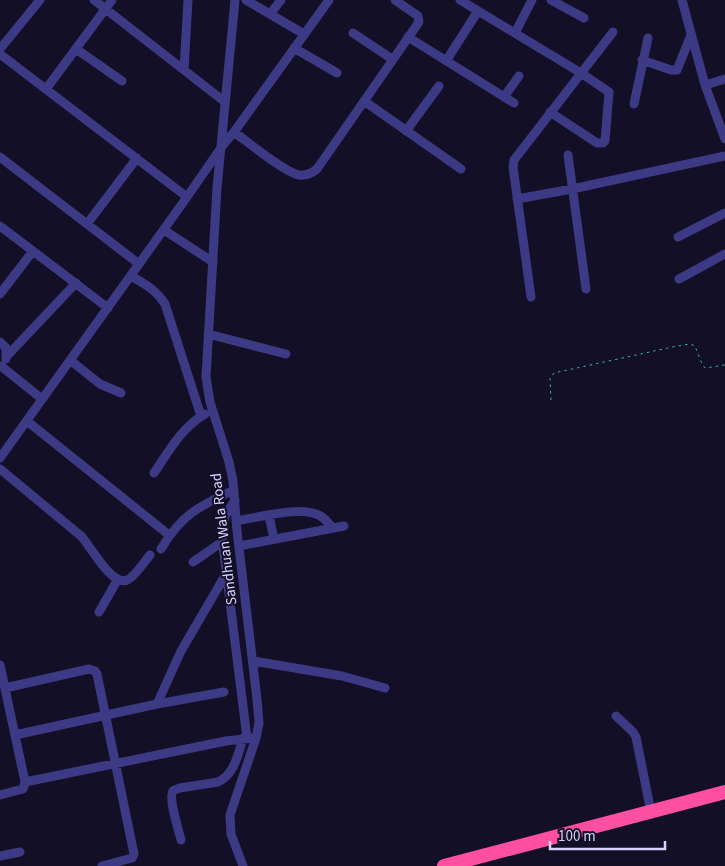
<svg xmlns="http://www.w3.org/2000/svg" width="725" height="866" viewBox="0 0 725 866" font-family="'Source Sans 3',sans-serif">
<rect width="100%" height="100%" fill="#130f26"/>
<g fill="none" stroke-linecap="round" stroke-linejoin="round">
<path stroke="#2fb8b0" stroke-width="1" stroke-dasharray="2.5 4" stroke-linecap="butt" d="M551,400l-1,-22 4,-5 123,-27 13,-2 5,2 7,18 3,4 20,-3"/>
<path stroke="#3d3a85" stroke-width="9" d="M94,0l131,102
M235,0l-18,188 -11,189 4,25 19,60 4,19 4,50 20,168 2,24 -3,15 -26,77 1,19 12,32
M246,0l58,34
M460,0l121,73 28,19 -4,49 -2,2h-6l-47,-31
M551,0l33,18
M682,0l23,85 20,54
M270,14l11,-14
M353,33l39,26
M515,33l17,-33
M408,37l106,66
M294,48l43,25
M0,49l40,-49
M76,49l46,32
M0,54l187,143
M642,60l29,10h6l14,-35
M446,61l32,-50
M184,70l4,-70
M705,85l20,-6
M46,89l66,-89
M504,97l15,-21
M364,101l97,68
M634,104l14,-66
M406,131l33,-45
M234,132c14,10 50,40 65,43 7,1 12,-1 18,-6l102,-147 -1,-6 -23,-16
M568,155l18,134
M0,157l139,107
M517,199l55,-10 153,-33
M87,224l50,-66
M0,226l108,82
M164,230l49,32
M678,237l47,-24
M131,276c14,8 25,14 34,28l36,112
M679,279l46,-25
M0,294l33,-43
M531,297l-18,-130 1,-7 99,-128
M208,334l78,20
M0,342l6,6v11
M7,356l69,-73
M70,360l30,24 21,9
M1,366l41,33
M27,421l142,114
M0,458l187,-261 36,-52 11,-13 95,-132
M0,469l81,67c9,9 32,54 48,43 8,-5 15,-17 21,-24
M154,473c15,-22 28,-46 51,-59
M235,500l-10,16 -3,22 25,200
M269,516l5,23
M236,521c21,-3 68,-17 86,-4 4,3 8,8 11,11
M239,546l105,-20
M161,549c20,-34 38,-43 73,-59
M193,562l29,-20
M99,612l19,-33
M253,661l89,15 43,12
M0,665l25,117 -2,7 -23,6
M5,688l84,-19 6,2 2,3 37,180 -2,4 -30,8
M157,704l24,-53 45,-77
M616,716l17,16 3,5 15,75
M15,735l142,-31 67,-12
M25,782l201,-41 27,-3
M181,840c-2,-9 -13,-42 -8,-49 2,-2 5,-2 7,-3l38,-6c17,-8 20,-28 25,-44
M0,856l20,-4"/>
<path stroke="#ff4fa3" stroke-width="14" d="M444,866l281,-74"/>
</g>
<g text-anchor="middle" dominant-baseline="central" stroke-width="4" stroke-linejoin="round" paint-order="stroke">
<g font-size="15" fill="#d9d4ff" stroke="#130f26">
<text transform="translate(224 539) rotate(-97)">Sandhuan Wala Road</text>
</g>
</g>
<path d="M550 841v8h115v-8" fill="none" stroke="#d9d4ff" stroke-width="2.5"/>
<text x="558" y="841" font-size="15" fill="#d9d4ff" stroke="#130f26" stroke-width="4" paint-order="stroke">100 m</text>
</svg>
